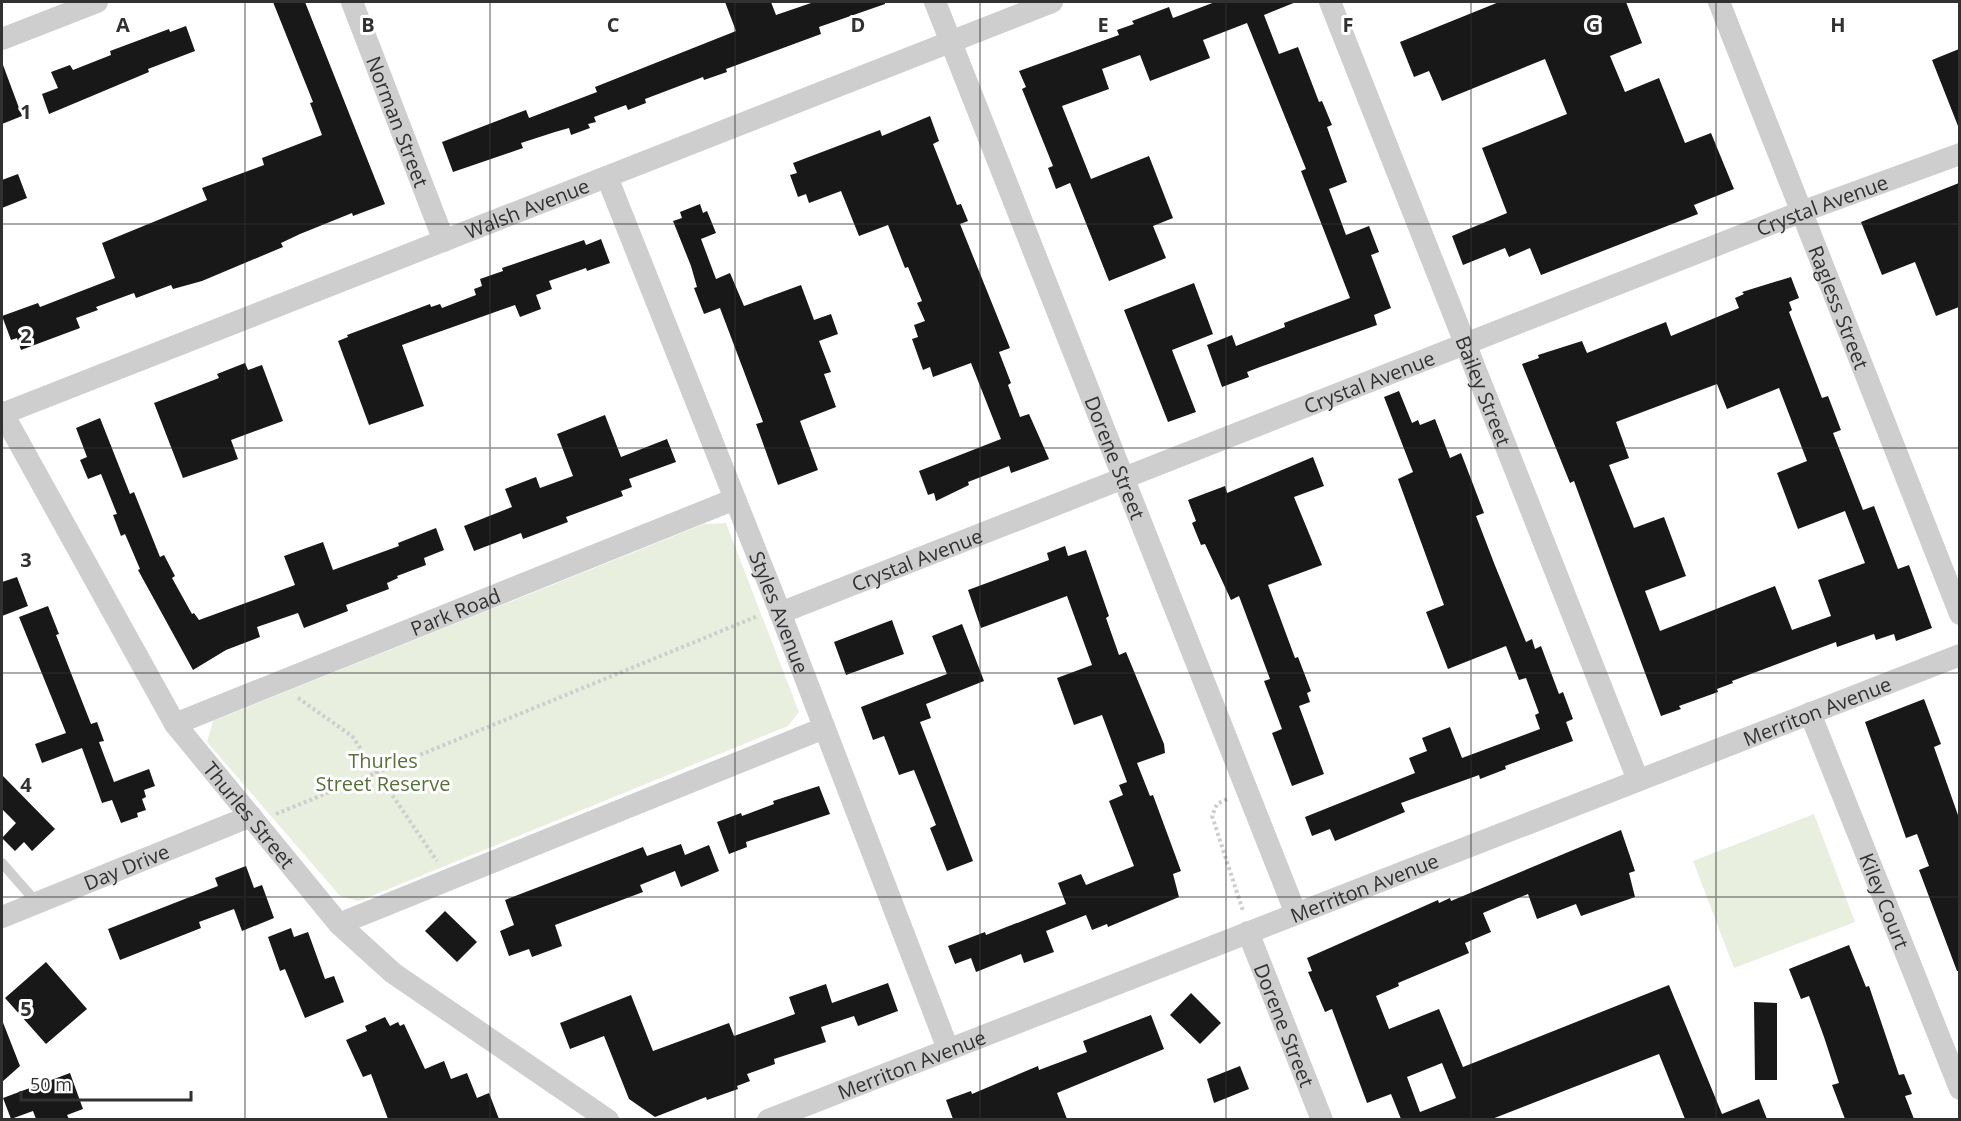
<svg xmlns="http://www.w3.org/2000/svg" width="1961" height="1121" viewBox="0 0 1961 1121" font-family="'Open Sans',sans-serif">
<rect width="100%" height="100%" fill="#fff"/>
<path fill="#e8efde" d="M726,523l73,189 -11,14 -429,175 -19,-5 -133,-154 6,-21 491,-197z
M1814,814l41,108 -121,46 -41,-107z"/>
<path fill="#181818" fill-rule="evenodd" d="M273,2h32l80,202 -32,12 -1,-3 -52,21 -19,9 2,4 -81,34 -29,8 -2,-4 -35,13 -2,-5 -38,14 2,3 -22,8 4,10 -59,22 -4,-12 -6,2 -9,-24 36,-13 2,4 75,-29 -13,-35 105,-43 -5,-12 62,-23 -2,-7 60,-23 -12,-32 3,-1z
M725,2h46l5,13 38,-13h71v2l-66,23 2,7 -95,35 1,3 -23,8 -1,-3 -58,22 1,4 -18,7 -2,-5 -32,12 2,5 -8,2 2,4 -19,7 -2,-7 -14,4 -34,11 2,5 -70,24 -11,-30 84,-32 3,8 68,-26 -2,-5 141,-56z
M1215,2h81l-32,13 15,39 19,-7 21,55 3,-1 10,24 -5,2 20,55 -18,7 17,46 23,-9 10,26 -8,3 20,53 -17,7 3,10 -117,42 -13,5 2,5 -27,10 -15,-42 25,-10 4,11 49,-19 -1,-4 66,-25 -49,-127 5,-2 -59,-146 -44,17 7,18 -60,23 -10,-26 -38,14 7,20 -47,17 29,73 58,-23 24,62 -20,8 13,32 -57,23 -39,-98 -14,6 -8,-21 5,-2 -31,-77 4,-2 -7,-16 100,-36 -2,-5 17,-6 -2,-3 37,-14 4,11z
M1499,2h127l16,41 -32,13 15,36 34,-14 26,65 26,-10 23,56 -40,16 4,9 -157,61 -11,-27 -21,9 -4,-9 -42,17 -11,-29 55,-23 -25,-65 85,-34 -22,-55 -103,42 -13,-30 -15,6 -14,-35z
M186,26l9,25 -47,18 1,3 -100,42 -7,-20 16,-6 -7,-16 19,-7 3,5 38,-15 -1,-4 59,-22 1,3z
M1959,49v77h-1l-26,-66z
M3,65l19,51 -20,8v-58z
M930,116l9,25 -6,3 24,61 4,-1 7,17 -8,3 50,124 -11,4 12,31 -3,2 12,32 9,-3 20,45 -38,14 -2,-7 -41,16 1,3 -33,16 -2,-8 -6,2 -9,-24 82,-32 -30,-76 -38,14 -3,-10 -7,3 -11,-31 6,-2 -4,-12 11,-4 -8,-18 5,-2 -14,-34 -3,1 -17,-43 -29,11 -18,-45 -32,12 -3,-9 -8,3 -8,-22 7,-2 -4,-10 87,-33 2,6z
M18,174l9,24 -25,10v-28z
M1959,183v124l-23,9 -21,-54 -33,13 -21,-53z
M700,204l3,9 4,-2 9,22 -15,6 15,40 14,-6 14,33 57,-21 13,35 17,-6 7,20 -19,7 12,31 -7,2 12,33 -36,14 18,49 -40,15 -22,-61 7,-2 -43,-114 -16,6 -10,-26 3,-1 -6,-21 -18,-45 9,-3 -2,-6z
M601,239l9,24 -23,8 -1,-3 -37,13 3,8 -16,6 5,14 -21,8 -5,-12 -113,40 22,61 -55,19 -31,-84 10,-4 -1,-2 83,-31 1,3 9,-3 2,4 34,-13 -2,-6 8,-3 -2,-7 23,-8 -1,-3 82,-28 2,5z
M1791,277l8,21 -10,4 3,8 -3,2 33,86 6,-2 13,34 -8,3 30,77 11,-4 24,63 11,-4 23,63 -36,13 -2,-7 -18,6 -2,-6 -37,13 -1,-5 -104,39 1,2 -16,6 1,3 -39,14 2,3 -20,7 -87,-235 -4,2 -48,-119 17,-6 -1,-3 44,-14 5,12 79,-31 5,14 68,-28 -4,-10 9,-4 -2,-2zM1717,384l10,25 52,-21 28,73 -30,12 21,56 47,-18 20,52 -47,17 13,36 -39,14 -17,-44 -115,45 -15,-40 41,-15 -22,-59 -30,11 -25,-63 20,-7 -13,-36z
M1194,283l19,51 -41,16 24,62 -28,10 -44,-112z
M245,363l3,7 14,-5 21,56 -52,19 7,19 -55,19 -29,-75 65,-25 -2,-4z
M1399,391l13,32 6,-3 2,5 15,-6 15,39 11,-5 23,60 -8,3 18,47 32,79 6,-3 3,10 6,-3 18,48 4,-2 10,27 -7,3 7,19 -68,25 1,3 -26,10 -1,-4 -78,28 4,9 -70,29 -5,-12 -18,7 -7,-19 110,-44 -6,-15 18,-7 -5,-13 28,-11 12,31 78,-29 -5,-14 4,-2 -13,-35 -7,2 -13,-34 -58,23 -22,-57 18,-7 -46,-126 15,-7 -29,-75z
M605,415l16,42 46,-18 9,23 -47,17 3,8 -11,4 2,5 -57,21 2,5 -45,17 -2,-6 -47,18 -10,-25 48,-19 -7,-18 31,-12 4,11 33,-12 -16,-42z
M100,418l30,76 4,-2 26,65 4,-2 11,21 -3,2 20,36 2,-1 5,7 96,-35 -11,-29 39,-14 10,28 66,-24 -1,-3 38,-15 8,22 -20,8 2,7 -29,11 1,2 -11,5 2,6 -43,16 2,6 -44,17 -6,-15 -41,14 3,10 -34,13 -33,20 -55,-100 2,-1 -15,-35 -4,2 -8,-21 4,-1 -16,-40 -13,5 -8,-19 7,-3 -11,-29z
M1313,457l11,29 -30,11 28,68 -54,20 27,73 3,-1 13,34 -4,2 3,9 -11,4 25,68 -32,12 -20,-53 10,-4 -18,-48 6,-2 -31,-83 -8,4 -26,-56 -4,1 -9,-22 4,-2 -8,-21 37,-14 2,7z
M1065,546l3,10 18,-6 23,66 -3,2 13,37 7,-3 38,92 1,9 -28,10 13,33 3,-1 28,76 -8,3 6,23 -71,30 -1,-3 -15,6 -6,-15 -40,16 8,21 -30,11 -3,-9 -45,18 -5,-14 -16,6 -7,-18 37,-14 1,3 80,-31 -8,-21 23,-9 5,11 48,-19 -25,-65 14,-6 -4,-10 8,-3 -25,-67 -28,10 -17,-47 35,-13 -25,-69 -86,32 -13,-38 81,-30 -2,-7z
M17,577l11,29 -26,10v-34z
M48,606l11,28 -3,1 35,89 6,-2 7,19 -5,1 15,40 35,-13 6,17 -11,4 2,7 -4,2 4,11 -9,3 1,4 -17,6 -9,-23 -10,3 -20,-55 -40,15 -7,-19 31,-11 -47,-116z
M892,620l12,34 -58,21 -12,-33z
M962,624l22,57 -58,23 5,14 -11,4 53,139 -26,10 -17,-43 6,-3 -22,-55 -15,5 -15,-39 -11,4 -12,-33 86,-33 -15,-38z
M1924,699l17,45 -7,3 25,71v153h-2l-38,-101 10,-4 -12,-32 -11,4 -41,-116z
M2,775l53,54 -23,22 -8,-9 -9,9 -13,-13 14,-15 -14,-14z
M819,786l11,28 -84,28 1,5 -18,7 -12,-32 24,-9 1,3 32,-12 -1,-3z
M1621,830l14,41 -6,2 6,24 -54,19 -5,-12 -39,15 -9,-25 -45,19 8,19 -26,11 4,10 -71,30 1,3 -23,10 13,33 50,-20 24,58 206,-82 53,129 37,-15 8,20h-82l-26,-65 -167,65h-91l-10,-25 -24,9 -35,-94 -7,3 -17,-40 4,-1 -5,-13 131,-58 1,3 11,-5 1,3zM1442,1063l14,35 -36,14 -13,-35z
M681,844l4,11 24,-10 10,26 -38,16 -6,-16 -35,14 3,7 -88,33 7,21 -30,11 -3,-8 -20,7 -9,-25 14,-6 -9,-25 138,-53 4,9z
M246,866l8,22 8,-3 12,33 -32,13 -8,-22 -35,13 2,6 -81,32 -12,-31 110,-43 -3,-8z
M445,911l32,31 -20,20 -32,-31z
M291,928l3,9 14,-5 17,47 9,-3 10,26 -39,16 -20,-49 -5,2 -12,-34z
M1849,945l17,42 3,-1 30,89 5,-1 8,20 -7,2 9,23h-69l-13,-34 7,-2 -15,-46 -15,-41 -8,3 -12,-30z
M46,962l41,47 -41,35 -41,-46z
M888,983l10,28 -40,15 -4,-10 -33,11 5,15 -52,17 1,5 -28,10 3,7 -13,5 1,3 -31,11 -1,-3 -51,20 -26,-18 -25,-63 -34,13 -10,-26 71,-28 22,56 76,-28 5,13 61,-22 -6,-17 37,-13 6,19z
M1191,993l30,30 -21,21 -30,-29z
M1754,1002l23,1v77h-22z
M1151,1015l13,34 -107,44 10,26h-114l-7,-19 25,-9 1,3 66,-28 1,4 48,-18 -4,-11z
M385,1017l5,9 8,-4 2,4 4,-2 21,45 19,-8 7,18 16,-6 10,25 12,-5 10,26h-111l-17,-45 -8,3 -17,-37 21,-9 -2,-5z
M2,1020l18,46 -18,16z
M1240,1066l9,23 -35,14 -7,-24z
M70,1073l13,36 -16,6 2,4h-33l-3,-8 -22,8 -8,-21z"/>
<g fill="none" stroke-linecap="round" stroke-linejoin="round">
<path stroke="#cecece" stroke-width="4" stroke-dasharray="3 3" stroke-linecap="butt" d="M298,698l54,38 85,125
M1227,799l-10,5 -5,12 31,95
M276,814l482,-198"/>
<path stroke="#cecece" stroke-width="10" d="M2,863l35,40"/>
<g stroke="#cecece" stroke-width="22">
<path id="s1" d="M352,2l92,239"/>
<path id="s2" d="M935,2l361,912"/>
<path id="s3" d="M1330,2l308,778"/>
<path id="s4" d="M1719,2l241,612"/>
<path d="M2,39l95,-37"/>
<path id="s5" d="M607,177l171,430 170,442"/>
<path id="s6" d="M2,412l173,312 164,200 54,49 215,147"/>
<path id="s7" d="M2,414l1050,-412"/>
<path id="s8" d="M780,613l1021,-401 159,-58"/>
<path id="s9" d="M1810,713l150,376"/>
<path id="s10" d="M175,724l560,-225"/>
<path id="s11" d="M2,917l249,-101"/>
<path d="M339,924l485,-196"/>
<path id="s12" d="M1248,932l74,188"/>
<path id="s13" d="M768,1120l1192,-465"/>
</g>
</g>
<path fill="none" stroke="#313131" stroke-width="1.5" stroke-opacity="0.55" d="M245,2v1118M490,2v1118M735,2v1118M980,2v1118M1226,2v1118M1471,2v1118M1716,2v1118M2,224h1958M2,448h1958M2,673h1958M2,897h1958"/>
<g text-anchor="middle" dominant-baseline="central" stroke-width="6" stroke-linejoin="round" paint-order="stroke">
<g font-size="20" fill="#313131" stroke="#fff">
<text stroke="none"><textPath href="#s1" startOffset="128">Norman Street</textPath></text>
<text stroke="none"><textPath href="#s8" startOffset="1119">Crystal Avenue</textPath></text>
<text stroke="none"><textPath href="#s7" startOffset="564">Walsh Avenue</textPath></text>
<text stroke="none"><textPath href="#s4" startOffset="328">Ragless Street</textPath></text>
<text stroke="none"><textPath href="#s8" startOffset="633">Crystal Avenue</textPath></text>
<text stroke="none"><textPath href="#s3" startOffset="418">Bailey Street</textPath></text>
<text stroke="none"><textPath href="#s2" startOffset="490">Dorene Street</textPath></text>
<text stroke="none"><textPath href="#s8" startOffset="147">Crystal Avenue</textPath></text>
<text stroke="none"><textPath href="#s10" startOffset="302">Park Road</textPath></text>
<text stroke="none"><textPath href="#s5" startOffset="468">Styles Avenue</textPath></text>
<text stroke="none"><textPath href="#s13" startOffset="1126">Merriton Avenue</textPath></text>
<text stroke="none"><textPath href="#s6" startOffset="474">Thurles Street</textPath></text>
<text stroke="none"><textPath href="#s11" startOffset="134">Day Drive</textPath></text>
<text stroke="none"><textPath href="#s13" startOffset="640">Merriton Avenue</textPath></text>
<text stroke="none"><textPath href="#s9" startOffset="202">Kiley Court</textPath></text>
<text stroke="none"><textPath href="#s12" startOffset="100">Dorene Street</textPath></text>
<text stroke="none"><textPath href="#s13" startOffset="154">Merriton Avenue</textPath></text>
</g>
<g font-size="20" fill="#567239" stroke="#fff">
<text x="383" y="760">Thurles<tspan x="383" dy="23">Street Reserve</tspan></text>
</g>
</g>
<g font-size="20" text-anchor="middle" font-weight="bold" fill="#313131" stroke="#fff" stroke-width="6" stroke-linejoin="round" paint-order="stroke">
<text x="123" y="32">A</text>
<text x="368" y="32">B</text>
<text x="613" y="32">C</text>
<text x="858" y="32">D</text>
<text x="1103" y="32">E</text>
<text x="1348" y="32">F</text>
<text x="1593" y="32">G</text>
<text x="1838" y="32">H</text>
<text x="26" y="119">1</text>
<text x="26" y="343">2</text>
<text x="26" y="567">3</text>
<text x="26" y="792">4</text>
<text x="26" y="1016">5</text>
</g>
<rect width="1961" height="1121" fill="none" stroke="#313131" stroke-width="6"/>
<path d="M21 1091v9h170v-9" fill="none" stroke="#313131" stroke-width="3"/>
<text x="30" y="1091" font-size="18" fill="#313131" stroke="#ffffff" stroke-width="4.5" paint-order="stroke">50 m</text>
</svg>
